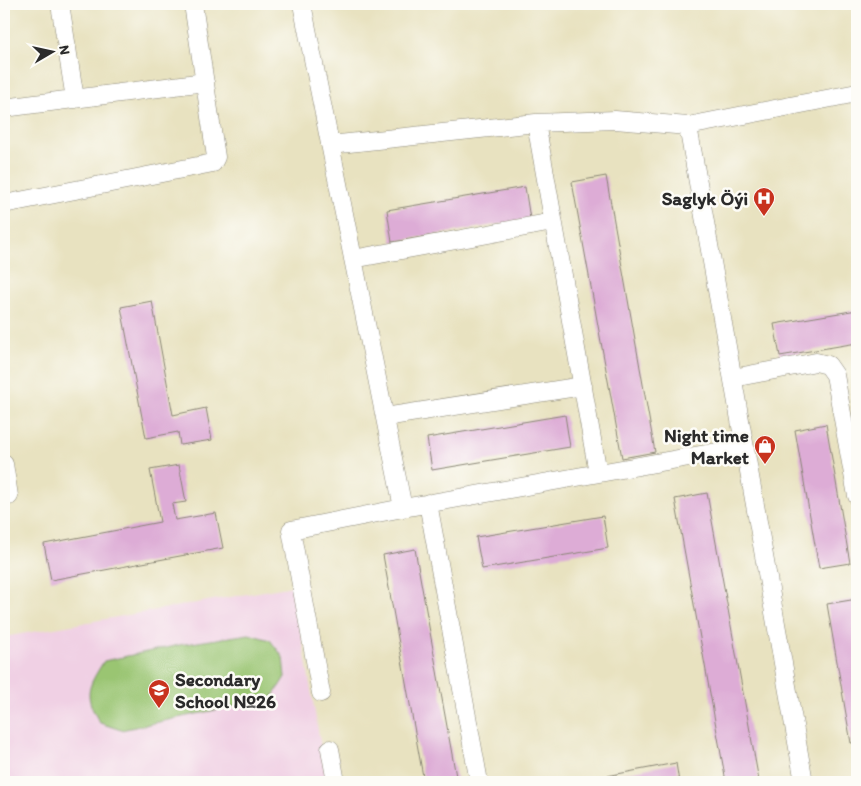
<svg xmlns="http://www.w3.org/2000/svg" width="861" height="786" viewBox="0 0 861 786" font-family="Itim,sans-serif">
<rect width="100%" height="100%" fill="#fdfcf7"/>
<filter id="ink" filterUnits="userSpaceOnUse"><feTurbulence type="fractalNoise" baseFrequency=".02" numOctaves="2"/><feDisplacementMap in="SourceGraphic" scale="10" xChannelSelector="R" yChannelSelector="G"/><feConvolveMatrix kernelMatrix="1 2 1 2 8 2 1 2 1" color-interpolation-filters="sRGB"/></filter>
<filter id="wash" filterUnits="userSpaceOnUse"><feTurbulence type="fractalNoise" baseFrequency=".0096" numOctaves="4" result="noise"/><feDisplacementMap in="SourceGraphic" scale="20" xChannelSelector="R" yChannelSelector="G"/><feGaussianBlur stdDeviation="1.12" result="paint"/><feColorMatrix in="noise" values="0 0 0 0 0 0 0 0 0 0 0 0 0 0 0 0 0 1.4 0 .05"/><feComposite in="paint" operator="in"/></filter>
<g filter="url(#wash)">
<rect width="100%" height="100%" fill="#e8e2c0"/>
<path fill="#f0d0e4" d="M293,586l34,196h-323v-145z"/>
<path fill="#9ac572" stroke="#62784e" d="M249,634l21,6 13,17 2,20 -13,21 -151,32 -21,-7c-17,-28 -13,-35 4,-62l75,-16z"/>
<g id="blocks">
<path fill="#ddacd6" d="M606,176l49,276 -33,6 -50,-276z
M525,187l5,32 -138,23 -5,-32z
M152,301l21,114 33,-7 6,32 -32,5 -2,-13 -32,6 -25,-131z
M857,310v33l-77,13 -6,-32z
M565,415l5,32 -138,23 -5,-32z
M826,424l24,139 -31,5 -24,-138z
M179,465l7,37 -14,2 3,16 41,-7 7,35 -172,32 -7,-36 116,-22 -10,-52z
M707,493l52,288 -6,1h-27l-51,-283z
M603,516l5,32 -126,21 -6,-32z
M415,549l42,233h-33l-41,-227z
M857,599v143l-6,1 -24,-139z
M676,763l3,19h-99v-1z"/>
</g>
</g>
<g filter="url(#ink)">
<use href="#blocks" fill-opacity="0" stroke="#8a8676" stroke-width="1"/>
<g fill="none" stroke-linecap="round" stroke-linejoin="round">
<g stroke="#8a8676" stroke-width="19">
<path id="minor" d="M60,4l15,95
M302,4l101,504
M4,108l201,-26
M536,123l62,350
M330,145l206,-22 79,-3 73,6
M4,204l209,-41 3,-6 -23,-153
M353,259l200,-37
M733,378l83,-16 12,3 7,10 22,121
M385,417l198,-31
M4,464l5,32 -5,1
M428,503l51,279
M321,693l-30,-163 112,-22 342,-61
M330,749l6,33
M804,782l-116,-656 169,-33"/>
</g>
<use href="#minor" stroke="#fff" stroke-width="18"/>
</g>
</g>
<defs>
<g id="hospital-pin" transform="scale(1.125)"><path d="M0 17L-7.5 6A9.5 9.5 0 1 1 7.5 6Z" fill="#c8321e" stroke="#fdfcf7"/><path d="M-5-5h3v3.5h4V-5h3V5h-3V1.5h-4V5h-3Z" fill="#fff"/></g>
<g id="shop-pin" transform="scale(1.125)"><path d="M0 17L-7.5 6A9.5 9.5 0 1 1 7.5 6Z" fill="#c8321e" stroke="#fdfcf7"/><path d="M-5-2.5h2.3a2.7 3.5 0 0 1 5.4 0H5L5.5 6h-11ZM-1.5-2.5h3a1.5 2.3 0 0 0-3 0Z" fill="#fff"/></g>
<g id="school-pin" transform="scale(1.125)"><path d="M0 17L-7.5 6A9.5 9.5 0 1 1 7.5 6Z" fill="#c8321e" stroke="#fdfcf7"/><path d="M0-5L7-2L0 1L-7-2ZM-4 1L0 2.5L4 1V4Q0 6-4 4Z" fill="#fff"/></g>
</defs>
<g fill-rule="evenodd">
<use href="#hospital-pin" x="764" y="198"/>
<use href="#shop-pin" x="765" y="446"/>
<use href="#school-pin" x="159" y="690"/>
</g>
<g text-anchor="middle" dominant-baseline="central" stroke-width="5" stroke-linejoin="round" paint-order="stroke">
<g font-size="19" font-weight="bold" fill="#2b2b2b" stroke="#fdfcf7" text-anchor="end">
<text x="748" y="198">Saglyk Öýi</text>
<text x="749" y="435">Night time<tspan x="749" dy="22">Market</tspan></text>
<text x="175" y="679" text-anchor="start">Secondary<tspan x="175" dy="22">School №26</tspan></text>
</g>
</g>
<rect width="861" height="786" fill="none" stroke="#fdfcf7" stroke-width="20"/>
<g transform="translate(52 52) rotate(81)" stroke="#fdfcf7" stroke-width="4" paint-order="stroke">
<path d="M0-4L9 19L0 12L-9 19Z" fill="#2b2b2b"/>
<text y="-8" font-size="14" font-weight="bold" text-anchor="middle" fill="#2b2b2b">N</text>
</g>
</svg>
